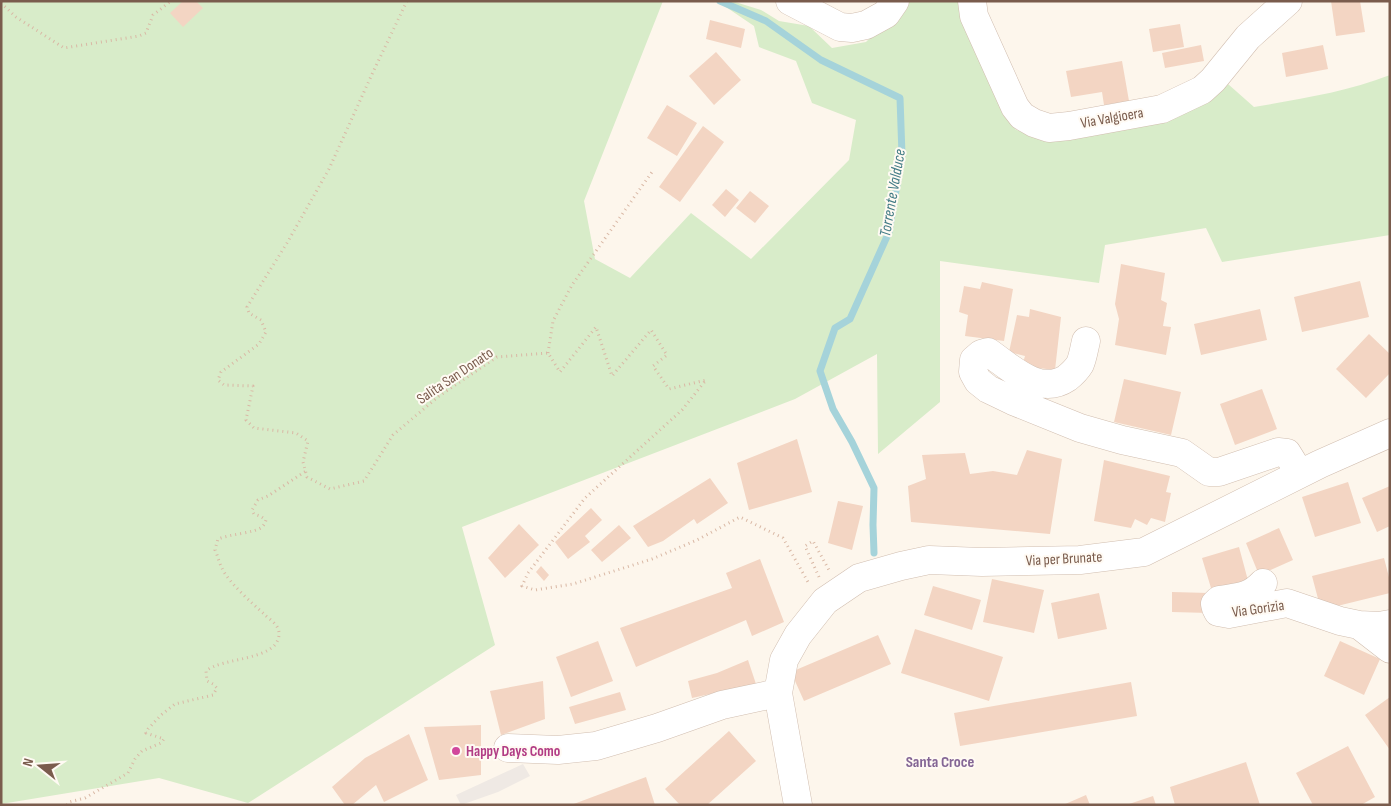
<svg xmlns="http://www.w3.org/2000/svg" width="1391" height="806" viewBox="0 0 1391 806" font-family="'Sofia Sans Condensed',sans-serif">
<rect width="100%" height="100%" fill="#fdf6ec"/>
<path fill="#efe9e4" d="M523,764l7,12 -32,16 -37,13 -5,-10z"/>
<path fill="#d8ecc9" d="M1,1h662l-79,200 11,58 35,19 61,-65 60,46 98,-99 7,-40 -44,-17 -16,-42 -37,-14 -5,-21 -31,-21 1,-4h8l29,9 18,11 30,5 23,22 34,-6 30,-30 14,-11h54l44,117 8,12 34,5 53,-1 75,-18 50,-32 26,23c46,-8 92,-15 136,-32v160l-168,27 -16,-34 -101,17 -6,38 -159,-22v141l-62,52 -1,-100 -82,45 -333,128 33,118 -247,158 -89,-25 -158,26z"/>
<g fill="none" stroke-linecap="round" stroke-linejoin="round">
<path stroke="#a5d3da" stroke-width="7" d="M720,1l46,20 55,39 79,38 2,57 -13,77 -39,87 -15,9 -15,43 13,38 19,33 22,46 -1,37 1,28"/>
</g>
<path fill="#f3d5c3" d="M183,1h13l7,7 -20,19 -13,-14z
M1331,1h29l5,31 -29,4z
M710,20l35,9 -4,19 -35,-9z
M1180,24l4,23 -31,5 -4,-23z
M1201,45l3,16 -39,7 -3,-15z
M1323,45l5,24 -42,8 -4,-24z
M716,52l25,28 -27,25 -25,-29z
M1122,61l7,40 -25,4 -2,-13 -31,5 -5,-26z
M667,105l30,18 -20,33 -30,-18z
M703,126l21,16 -44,60 -21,-15z
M726,189l13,11 -14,17 -13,-12z
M750,191l19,15 -14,17 -19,-15z
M1121,264l44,9 -4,27 6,3 -4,23 8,1 -5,28 -51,-10 4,-26 -4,-15z
M1360,281l9,36 -67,15 -8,-35z
M982,282l31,7 -9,52 -39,-5 3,-21 -9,-3 5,-26 16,3z
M1030,309l31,8 -6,53 -33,-4 3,-10 -16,-4 8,-37 12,2z
M1260,309l7,31 -66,15 -7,-31z
M1369,334l21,20v19l-24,25 -30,-29z
M1124,379l57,13 -10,43 -57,-13z
M1262,389l15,40 -42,16 -15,-41z
M797,439l15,53 -63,18 -12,-47z
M1027,450l35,9 -12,75 -139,-12 -3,-36 18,-7 -4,-24 43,-2 5,21 23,-3 24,4z
M1104,460l66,16 -4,16 5,1 -6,29 -14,-4 -4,7 -12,-6 -4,9 -37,-7z
M710,478l18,25 -31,21 -3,-5 -31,22 -15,6 -15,-21z
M1348,482l13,41 -46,14 -13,-40z
M1390,486v40l-13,6 -15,-34z
M838,501l25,5 -11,44 -24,-7z
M591,508l11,12 -17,16 5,6 -22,17 -13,-17z
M519,524l20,21 -34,33 -17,-20z
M619,525l12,13 -29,24 -11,-12z
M1279,528l14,32 -34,15 -13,-32z
M1239,547l11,41 -36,10 -12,-40z
M1384,558l6,23v12l-69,17 -9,-34z
M760,559l24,63 -32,14 -6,-16 -110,47 -16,-39 112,-40 -6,-15z
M541,566l8,9 -5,6 -8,-9z
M992,579l52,11 -10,43 -51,-11z
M933,586l48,14 -9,30 -48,-15z
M1172,592l37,1v20l-37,-1z
M1099,593l8,36 -49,10 -7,-36z
M915,629l88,28 -14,44 -88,-28z
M878,635l13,29 -87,37 -13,-29z
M598,641l15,40 -42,16 -15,-40z
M1340,641l40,18 -16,36 -40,-19z
M748,660l8,24 -64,14 -4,-17 29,-8z
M543,681l2,38 -44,16 -11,-44z
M1131,682l6,34 -177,30 -6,-33z
M620,692l6,18 -51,14 -6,-17z
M1390,697v53l-25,-35z
M481,725v50l-42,5 -15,-53z
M729,731l27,30 -49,44h-27l-15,-16z
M409,734l19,46 -44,22 -8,-17 -24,20h-7l-13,-18 33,-29z
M1348,746l27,51 -14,8h-48l-17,-32z
M1246,762l14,43h-85l-5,-18z
M646,777l9,28h-84z
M1086,795l4,10h-27z
M1153,796l3,9h-27v-1z"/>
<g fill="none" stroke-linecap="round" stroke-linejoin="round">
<g stroke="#d1beb0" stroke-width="29">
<path id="minor" d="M790,1l50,26 12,1 14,-3 20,-11 9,-13
M972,1l2,15 41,91 7,9 12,7 15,5 20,-2 93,-17 40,-19 11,-10 35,-43 40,-36
M1086,341c-2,8 -3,16 -6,23 -3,5 -8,10 -13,14 -28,19 -58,-12 -79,-26l-7,2 -7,6 -1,12 5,9 10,8 25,12 67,27 42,12 60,13 27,19h10l59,-20 9,1 13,21
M1263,583c-14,15 -25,14 -44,17l-4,4 1,4 2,4 11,2 58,-11 53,18 19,4 20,1 11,-2
M1359,625l31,24
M508,748l50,2 38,-4 61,-18 65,-23 56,-12
M798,805l-20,-112 6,-33 14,-25 27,-34 34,-23 42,-12 28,-6 53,2 98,-2 64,-8 176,-88 70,-31"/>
</g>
<path stroke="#d9b8a5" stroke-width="3" stroke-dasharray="1 4" stroke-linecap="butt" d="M407,1l-34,71 -44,97 -42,74 -40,64 2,6 12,7 5,12 -7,12 -38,28 -3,8 6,5 29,1 -7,34 8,8 42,5 12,8 -5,21 4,15 23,12 34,-8 29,-46 46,-39 58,-39 51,-4 12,19 36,-45 16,49 39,-46 16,25 -14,11 16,23 37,-9 -24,30 -97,88 -57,75 -6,13 13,4 38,-6 79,-25 45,-19 43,-23 43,21 25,44
M1,3l15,14 48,31 75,-12 7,-3 7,-18 18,-14
M548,353l5,-32 19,-36 80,-113
M819,577l-14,-31 8,-5 16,29
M67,805l2,-3 16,-4 43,-25 7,-14 7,-8 19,-8 3,-4 -18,-6 2,-4 13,-14 14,-11 38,-9 4,-7 -4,-4 -6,-3 -1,-10c16,-14 71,-10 73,-36 1,-10 -9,-15 -15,-21 -11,-10 -37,-33 -42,-46 -3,-5 -4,-12 -7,-18l3,-11c12,-5 37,-6 44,-12 2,-2 3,-4 4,-7l-6,-4 -6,-2 -2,-4 6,-10 10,-4 38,-25"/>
<use href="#minor" stroke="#fff" stroke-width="28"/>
</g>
<circle fill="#d1479c" stroke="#fffaf3" stroke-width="2" cx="456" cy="751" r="5"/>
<g text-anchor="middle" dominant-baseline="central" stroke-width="4" stroke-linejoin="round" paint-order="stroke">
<g font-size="15" fill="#7a5c4d" stroke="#fffaf3">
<text transform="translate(1112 118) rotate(-10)">Via Valgioera</text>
<text transform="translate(455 376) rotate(-34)">Salita San Donato</text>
<text transform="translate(1064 559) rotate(-3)">Via per Brunate</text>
<text transform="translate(1258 609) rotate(-8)">Via Gorizia</text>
</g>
<g font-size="15" font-weight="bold" fill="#b23c85" stroke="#fffaf3" text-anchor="start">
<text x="466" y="751">Happy Days Como</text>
</g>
<g font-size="16" font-style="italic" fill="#437c86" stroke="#fffaf3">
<text transform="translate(893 193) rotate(-80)">Torrente Valduce</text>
</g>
<g font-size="16" font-weight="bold" fill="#846695" stroke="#fffaf3">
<text x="940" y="762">Santa Croce</text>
</g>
</g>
<rect width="1391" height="806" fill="none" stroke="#7a5c4d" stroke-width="5"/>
<g transform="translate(40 766) rotate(287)" stroke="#fffaf3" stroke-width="4" paint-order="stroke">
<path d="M0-4L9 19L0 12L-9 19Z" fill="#7a5c4d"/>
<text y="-8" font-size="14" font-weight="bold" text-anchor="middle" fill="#7a5c4d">N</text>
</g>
</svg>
